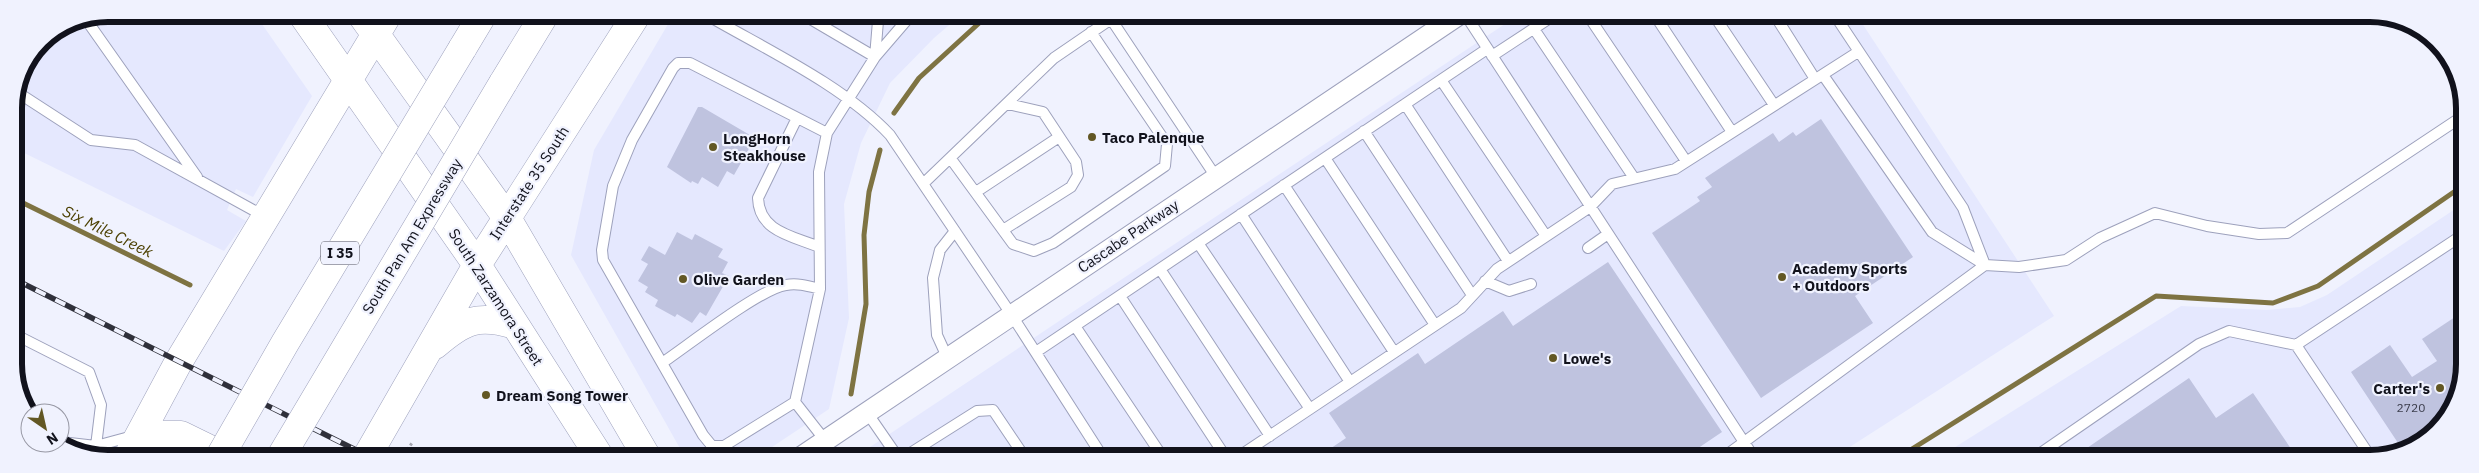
<svg xmlns="http://www.w3.org/2000/svg" width="2479" height="473" viewBox="0 0 2479 473" font-family="'IBM Plex Sans',sans-serif">
<rect width="100%" height="100%" fill="#f0f2fe"/>
<path fill="#e5e8fe" d="M108,14h147l57,82 -59,101 -17,-8 -9,21 19,11 -22,30 -210,-103v-40l7,-36 21,-31 30,-20z
M674,14h288l-28,24 -44,45 -29,60 -17,61 5,114 -20,91 -75,50h-68l-115,-204 23,-105z
M1520,14h336l198,302 -223,143h-979z
M2464,203v174l-31,59 -56,23h-441l245,-153 86,4 33,-3 27,-12z"/>
<g fill="none" stroke-linecap="round" stroke-linejoin="round">
<path stroke="#7e7342" stroke-width="5" d="M894,113l25,-35 70,-64
M15,199l175,86
M851,394l15,-90 -2,-69 5,-43 11,-42
M1896,459l260,-163 117,7 45,-17 146,-101"/>
</g>
<path fill="#bfc3df" d="M698,107h4l53,31 -21,37 -7,-4 -9,16 -16,-10 -4,7 -6,-3 -1,2 -24,-16z
M1821,119l92,138 -58,39 18,27 -112,75 -109,-165 48,-32 -3,-4 15,-10 -7,-9 68,-45 6,9 14,-10 3,4z
M677,232l15,8 3,-6 28,15 -5,8 10,5 -6,11 7,3 -23,40 -6,-4 -8,11 -15,-9 -2,3 -20,-11 3,-6 -13,-8 3,-5 -10,-6 10,-17 -7,-4 8,-14 16,9z
M1608,262l114,170 -40,27h-367l31,-21 -17,-25 89,-60 7,11 78,-53 10,15z
M2464,311v67l-31,58 -31,13 -51,-77 39,-27 22,32 25,-16 -15,-22z
M2189,378l27,40 37,-25 45,66h-227z"/>
<g fill="none" stroke-linecap="round" stroke-linejoin="round">
<g stroke="#9da1bc" stroke-width="12">
<path id="service" d="M705,14c60,35 138,71 185,121l121,179 93,145
M802,14l73,43
M1465,14l290,445
M1587,14l99,147
M1654,14l78,118
M1713,14l61,91
M1774,14l41,65
M1834,14l129,194 22,57 34,2 47,-7 34,-22 55,-25 52,13 52,8 28,-1 176,-117
M85,18l112,159
M1534,29l100,149
M1492,56l64,-42
M875,57l3,-36 3,-7
M1441,80l105,156
M17,92l74,48 44,5 129,71
M1405,104l103,157
M797,118l-39,80c1,34 35,38 61,49
M1364,131l108,164
M1325,158l110,167
M951,159l62,85 21,7 19,-8 112,-77 2,-22 -76,-112
M924,183l130,-125 57,-39 105,158
M1284,185l110,167
M976,192l83,-55
M1241,214l109,168
M1003,230l68,-43 7,-12 -2,-13 -33,-50 -35,-8
M1198,243l112,166
M1588,248l20,-14
M1160,269l110,167
M1485,281l24,10 22,-7
M1120,296l107,163
M1075,326l89,133
M16,335l73,37 12,33 -5,41 6,12
M2296,345l76,114
M1036,352l451,-303
M947,357l-10,-22 -4,-57 7,-28 15,-19
M662,363c24,-16 99,-75 124,-78 12,-2 22,1 34,4
M795,402l-71,44h-12l-9,-11 -100,-175 -1,-10 11,-64 19,-46 41,-72 5,-5h12l137,70
M866,411l29,42 1,6
M824,439l-29,-37 25,-113 -1,-117 8,-39 48,-76 37,-43
M61,442l35,4 37,-10
M901,459l76,-48 16,-1 33,49
M1235,459l226,-151 36,-39 93,-62 22,-23 63,-15 183,-117
M1721,459l264,-194 -53,-33 -109,-157
M2032,459l167,-115 30,-13 67,14 168,-111"/>
</g>
<g stroke="#9da1bc" stroke-width="22">
<path id="minor" d="M798,459l662,-445"/>
</g>
<g stroke="#9da1bc" stroke-width="29">
<path id="secondary" d="M302,14l175,251 124,194
M361,14l146,204 141,241
M435,345c29,-25 43,-31 80,-20
M141,434l40,1 47,23
M127,458l52,-97 209,-347
M366,458l111,-193 160,-251"/>
</g>
<g stroke="#9da1bc" stroke-width="29">
<path id="motorway" d="M462,49l21,-35
M503,83l42,-69"/>
</g>
<path stroke="#a4a6b1" stroke-width="3" stroke-dasharray="2.5 2.5" stroke-linecap="butt" d="M402,458l10,-15"/>
<use href="#service" stroke="#fff" stroke-width="10"/>
<use href="#minor" stroke="#fff" stroke-width="20"/>
<use href="#secondary" stroke="#fff" stroke-width="28"/>
<use href="#motorway" stroke="#fff" stroke-width="28"/>
<g stroke="#2f303a" stroke-width="5.5">
<path id="rail" d="M16,280l356,178"/>
</g>
<use href="#rail" stroke="#f0f2fe" stroke-width="4" stroke-dasharray="11" stroke-linecap="butt"/>
<g stroke="#9da1bc" stroke-width="29" stroke-linecap="butt">
<path id="motorway-bridge" d="M219,458l66,-115 177,-294
M280,458l223,-375"/>
</g>
<use href="#motorway-bridge" stroke="#fff" stroke-width="28"/>
</g>
<g fill="#625724" stroke="#f0f2fe" stroke-width="2">
<circle cx="1092" cy="137" r="5"/>
<circle cx="713" cy="147" r="5"/>
<circle cx="1782" cy="277" r="5"/>
<circle cx="683" cy="279" r="5"/>
<circle cx="1553" cy="358" r="5"/>
<circle cx="2440" cy="388" r="5"/>
<circle cx="486" cy="395" r="5"/>
</g>
<g text-anchor="middle" dominant-baseline="central" stroke-width="4.5" stroke-linejoin="round" paint-order="stroke">
<g font-size="12" fill="#3c3e4d">
<text x="2411" y="407">2720</text>
</g>
<rect fill="#f0f2fe" stroke="#545560" stroke-width="1" x="321" y="241.5" width="38" height="23" rx="4"/>
<g font-size="14" font-weight="bold" fill="#11121c">
<text x="340" y="253">I 35</text>
</g>
<g font-size="15" font-weight="bold" fill="#11121c" stroke="#f0f2fe" text-anchor="start">
<text x="1102" y="137">Taco Palenque</text>
<text x="723" y="138">LongHorn<tspan x="723" dy="17">Steakhouse</tspan></text>
<text x="1792" y="268">Academy Sports<tspan x="1792" dy="17">+ Outdoors</tspan></text>
<text x="693" y="279">Olive Garden</text>
<text x="1563" y="358">Lowe's</text>
<text x="2430" y="388" text-anchor="end">Carter's</text>
<text x="496" y="395">Dream Song Tower</text>
</g>
<g font-size="15" fill="#11121c" stroke="#f0f2fe">
<text transform="translate(529 183) rotate(-57)">Interstate 35 South</text>
<text transform="translate(412 236) rotate(-59)">South Pan Am Expressway</text>
<text transform="translate(1128 236) rotate(-34)">Cascabe Parkway</text>
<text transform="translate(496 297) rotate(57)">South Zarzamora Street</text>
</g>
<g font-size="16" font-style="italic" fill="#4c4002" stroke="#f0f2fe">
<text transform="translate(108 231) rotate(26)">Six Mile Creek</text>
</g>
</g>
<path d="M0 0H2479V473H0ZM108 22H2370A86 86 0 0 1 2456 108V364A86 86 0 0 1 2370 450H108A86 86 0 0 1 22 364V108A86 86 0 0 1 108 22Z" fill="#f0f2fe" fill-rule="evenodd"/>
<path fill="none" stroke="#11121c" stroke-width="6" d="M108 22H2370A86 86 0 0 1 2456 108V364A86 86 0 0 1 2370 450H108A86 86 0 0 1 22 364V108A86 86 0 0 1 108 22Z"/>
<g transform="translate(45 428) rotate(146)"><circle r="24" fill="#f0f2fe" stroke="#9798a4"/>
<path d="M0-4L9 19L0 12L-9 19Z" fill="#625724"/>
<text y="-8" font-size="14" font-weight="bold" text-anchor="middle" fill="#11121c">N</text>
</g>
</svg>
